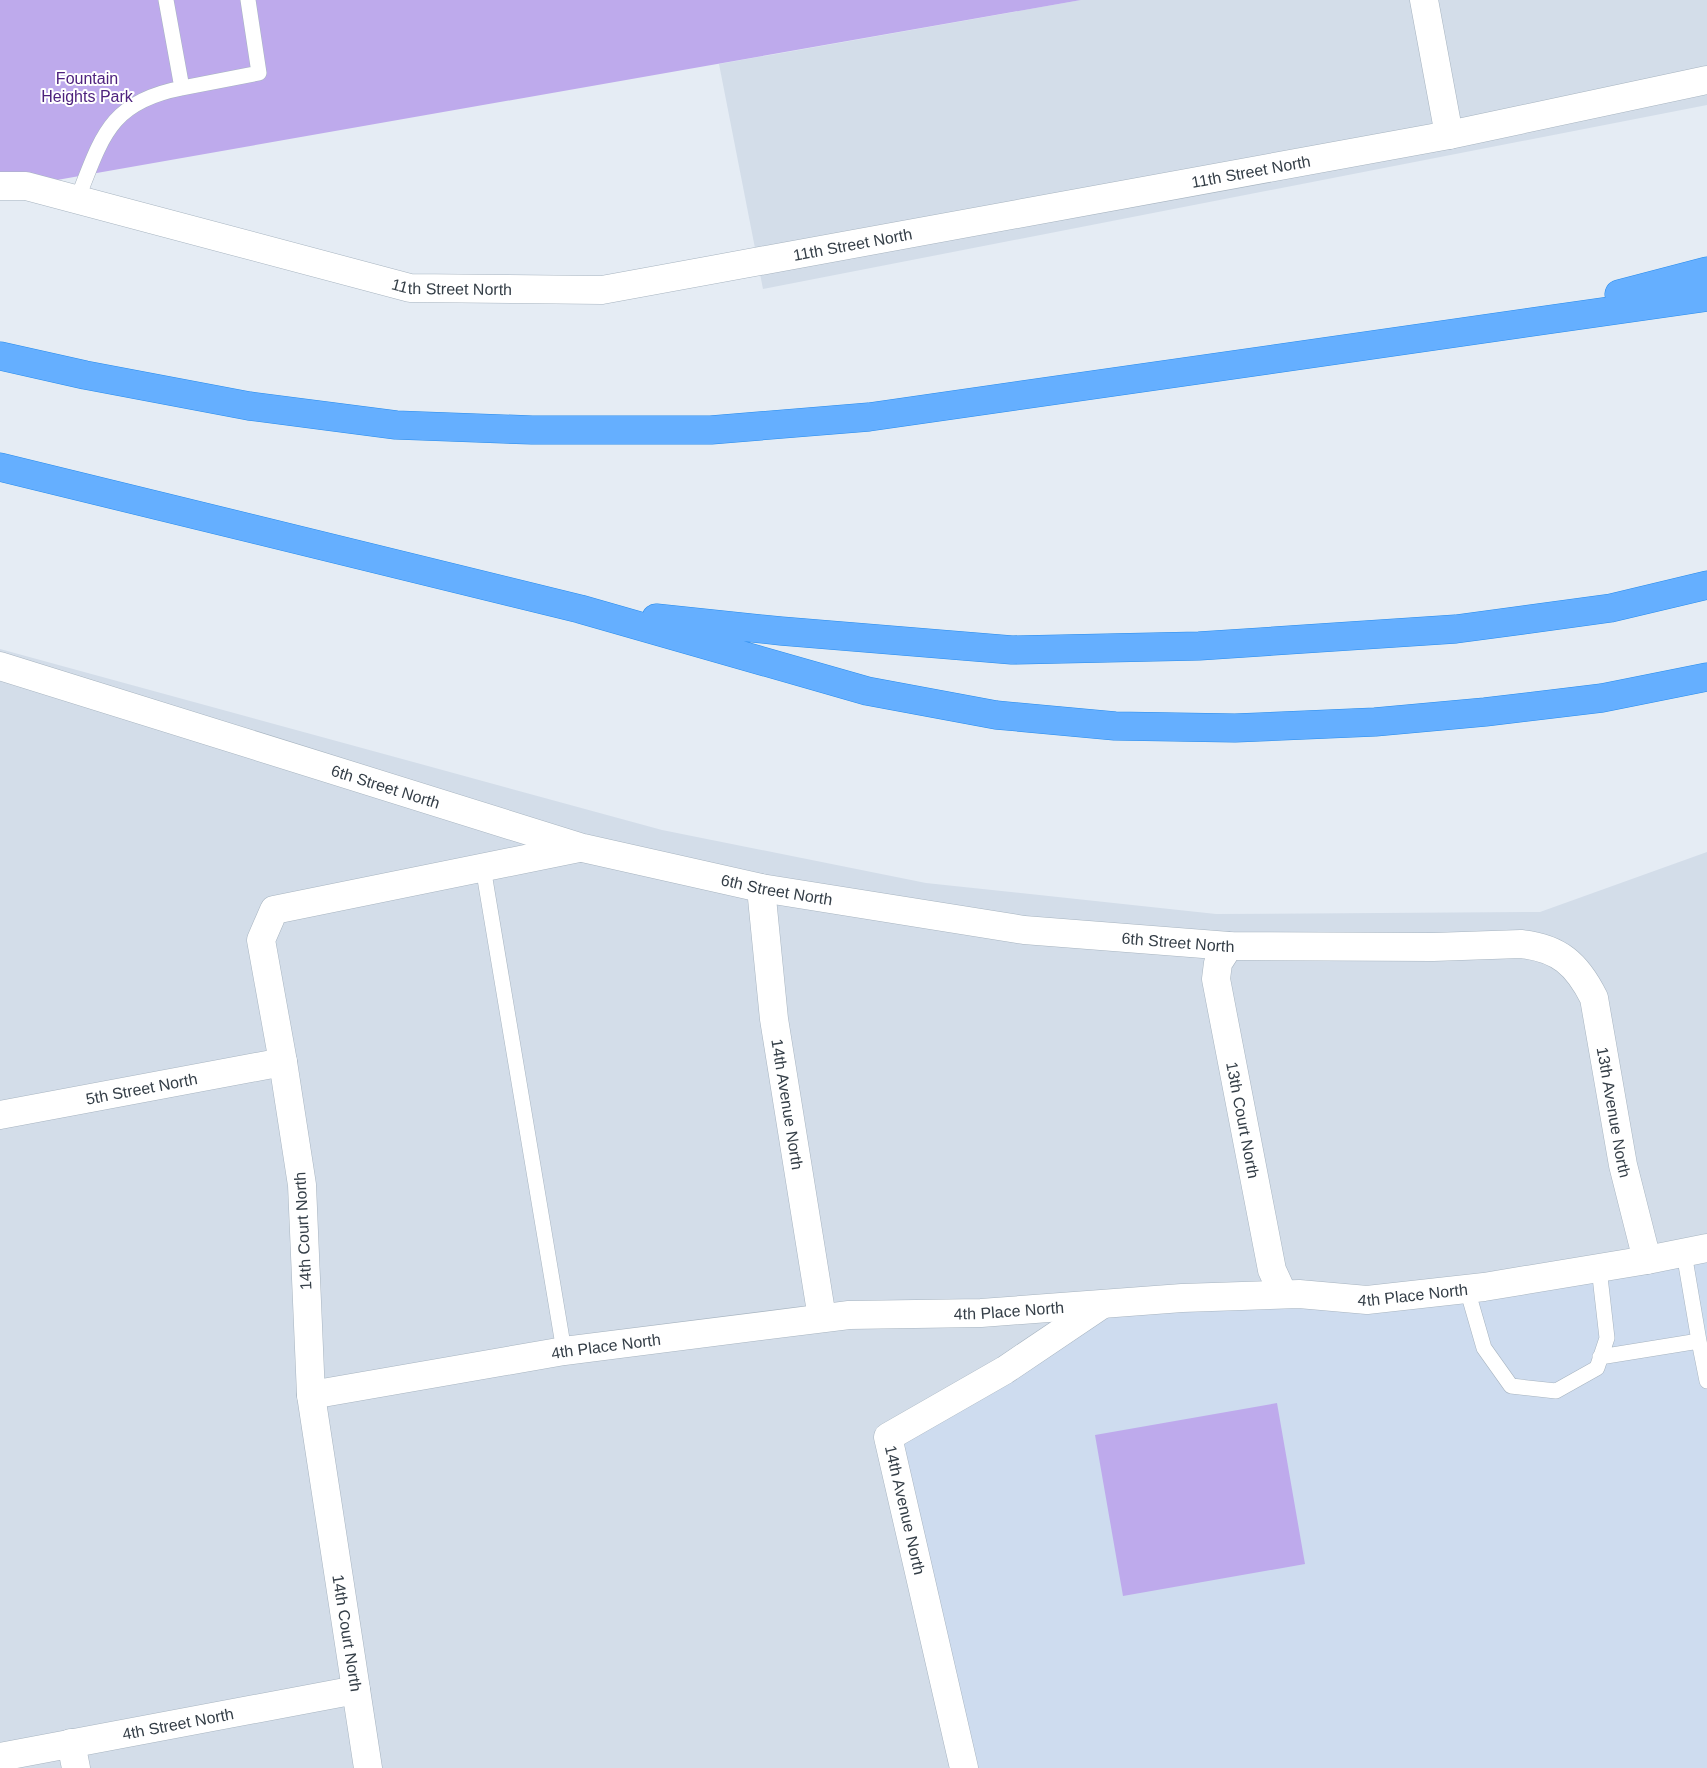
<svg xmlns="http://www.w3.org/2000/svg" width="1707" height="1768" viewBox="0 0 1707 1768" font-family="Helvetica,sans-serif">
<rect width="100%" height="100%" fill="#e5ecf4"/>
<path fill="#d3dde9" d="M1081,0h626v105l-944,184 -44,-225z
M0,649l662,181 264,53 290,31 324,-2 167,-60v916h-1707z"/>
<path fill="#cedcef" d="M1707,1248v520h-740l-79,-331 214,-133 181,-10 364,-34z"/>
<path fill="#beaaec" d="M0,0h1081l-1081,190z
M1277,1403l28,161 -182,32 -28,-161z"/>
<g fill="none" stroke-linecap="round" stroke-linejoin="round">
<g stroke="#a7b4c0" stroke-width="16">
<path id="lane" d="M182,88l77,-15 -11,-73
M77,200c25,-63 32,-98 105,-112l-16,-88
M483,867l81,484
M1467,1289l17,59 27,38 45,5 41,-23 10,-30 -8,-70
M1699,1341l8,40
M1600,1357l99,-16 -15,-88"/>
</g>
<g stroke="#a7b4c0" stroke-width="29">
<g id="street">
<path d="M1424,0l25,135"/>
<path id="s1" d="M0,186h26l384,102 192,2 847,-155 258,-55"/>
<path id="s2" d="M0,666l583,182 178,40 263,42 205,16 204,1 88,-3c38,4 56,20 73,54l29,167 24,95"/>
<path id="s3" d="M761,888l13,131 48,299"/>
<path id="s4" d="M1229,946l-11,17 -2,16 56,291 11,24"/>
<path id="s5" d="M0,1115l283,-53"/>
<path id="s6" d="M311,1395l253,-44 285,-36 132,-2 201,-15 117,-4 68,6 117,-13 163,-27 60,-12"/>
<path d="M71,1743l5,25"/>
<path id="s7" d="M0,1757l356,-67"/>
<path d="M368,1768l-57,-373 -9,-210 -19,-123 -22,-122 13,-30 305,-62"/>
<path d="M964,1768l-76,-331 117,-67 95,-64"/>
</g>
</g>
<g stroke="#298ceb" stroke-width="29">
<path id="highway" d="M1619,294l88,-23
M0,356l85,19 164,31 147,19 136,5h179l158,-13 838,-120
M0,467l580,142 287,82 129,24 119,11 120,2 140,-6 110,-10 117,-14 105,-21
M656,618l125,13 231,19 187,-4 257,-17 155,-21 96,-23"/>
</g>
<use href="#lane" stroke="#fff" stroke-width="15"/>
<use href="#street" stroke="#fff" stroke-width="28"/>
<use href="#highway" stroke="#65afff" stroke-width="28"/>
</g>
<g text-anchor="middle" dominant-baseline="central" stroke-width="4" stroke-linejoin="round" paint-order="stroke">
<g font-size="16" fill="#4e227e" stroke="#fff">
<text x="87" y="78">Fountain<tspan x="87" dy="18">Heights Park</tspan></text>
</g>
<g font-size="16" fill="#343e47" stroke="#fff">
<text stroke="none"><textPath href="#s1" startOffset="1275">11th Street North</textPath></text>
<text stroke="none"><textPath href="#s1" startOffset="870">11th Street North</textPath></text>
<text stroke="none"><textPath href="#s1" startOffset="465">11th Street North</textPath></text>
<text stroke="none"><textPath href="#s2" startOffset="404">6th Street North</textPath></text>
<text stroke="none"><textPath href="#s2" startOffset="809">6th Street North</textPath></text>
<text stroke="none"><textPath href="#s2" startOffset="1214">6th Street North</textPath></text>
<text stroke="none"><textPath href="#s5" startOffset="144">5th Street North</textPath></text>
<text stroke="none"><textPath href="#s3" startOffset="218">14th Avenue North</textPath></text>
<text stroke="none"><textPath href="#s2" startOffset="1769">13th Avenue North</textPath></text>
<text stroke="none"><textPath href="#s4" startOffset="180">13th Court North</textPath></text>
<text transform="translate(303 1231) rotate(-93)">14th Court North</text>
<text stroke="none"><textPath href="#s6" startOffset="1109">4th Place North</textPath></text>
<text stroke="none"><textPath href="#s6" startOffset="704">4th Place North</textPath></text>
<text stroke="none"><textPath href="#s6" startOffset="299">4th Place North</textPath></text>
<text transform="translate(905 1510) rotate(77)">14th Avenue North</text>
<text transform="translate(347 1633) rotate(81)">14th Court North</text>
<text stroke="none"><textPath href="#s7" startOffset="181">4th Street North</textPath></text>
</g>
</g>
</svg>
